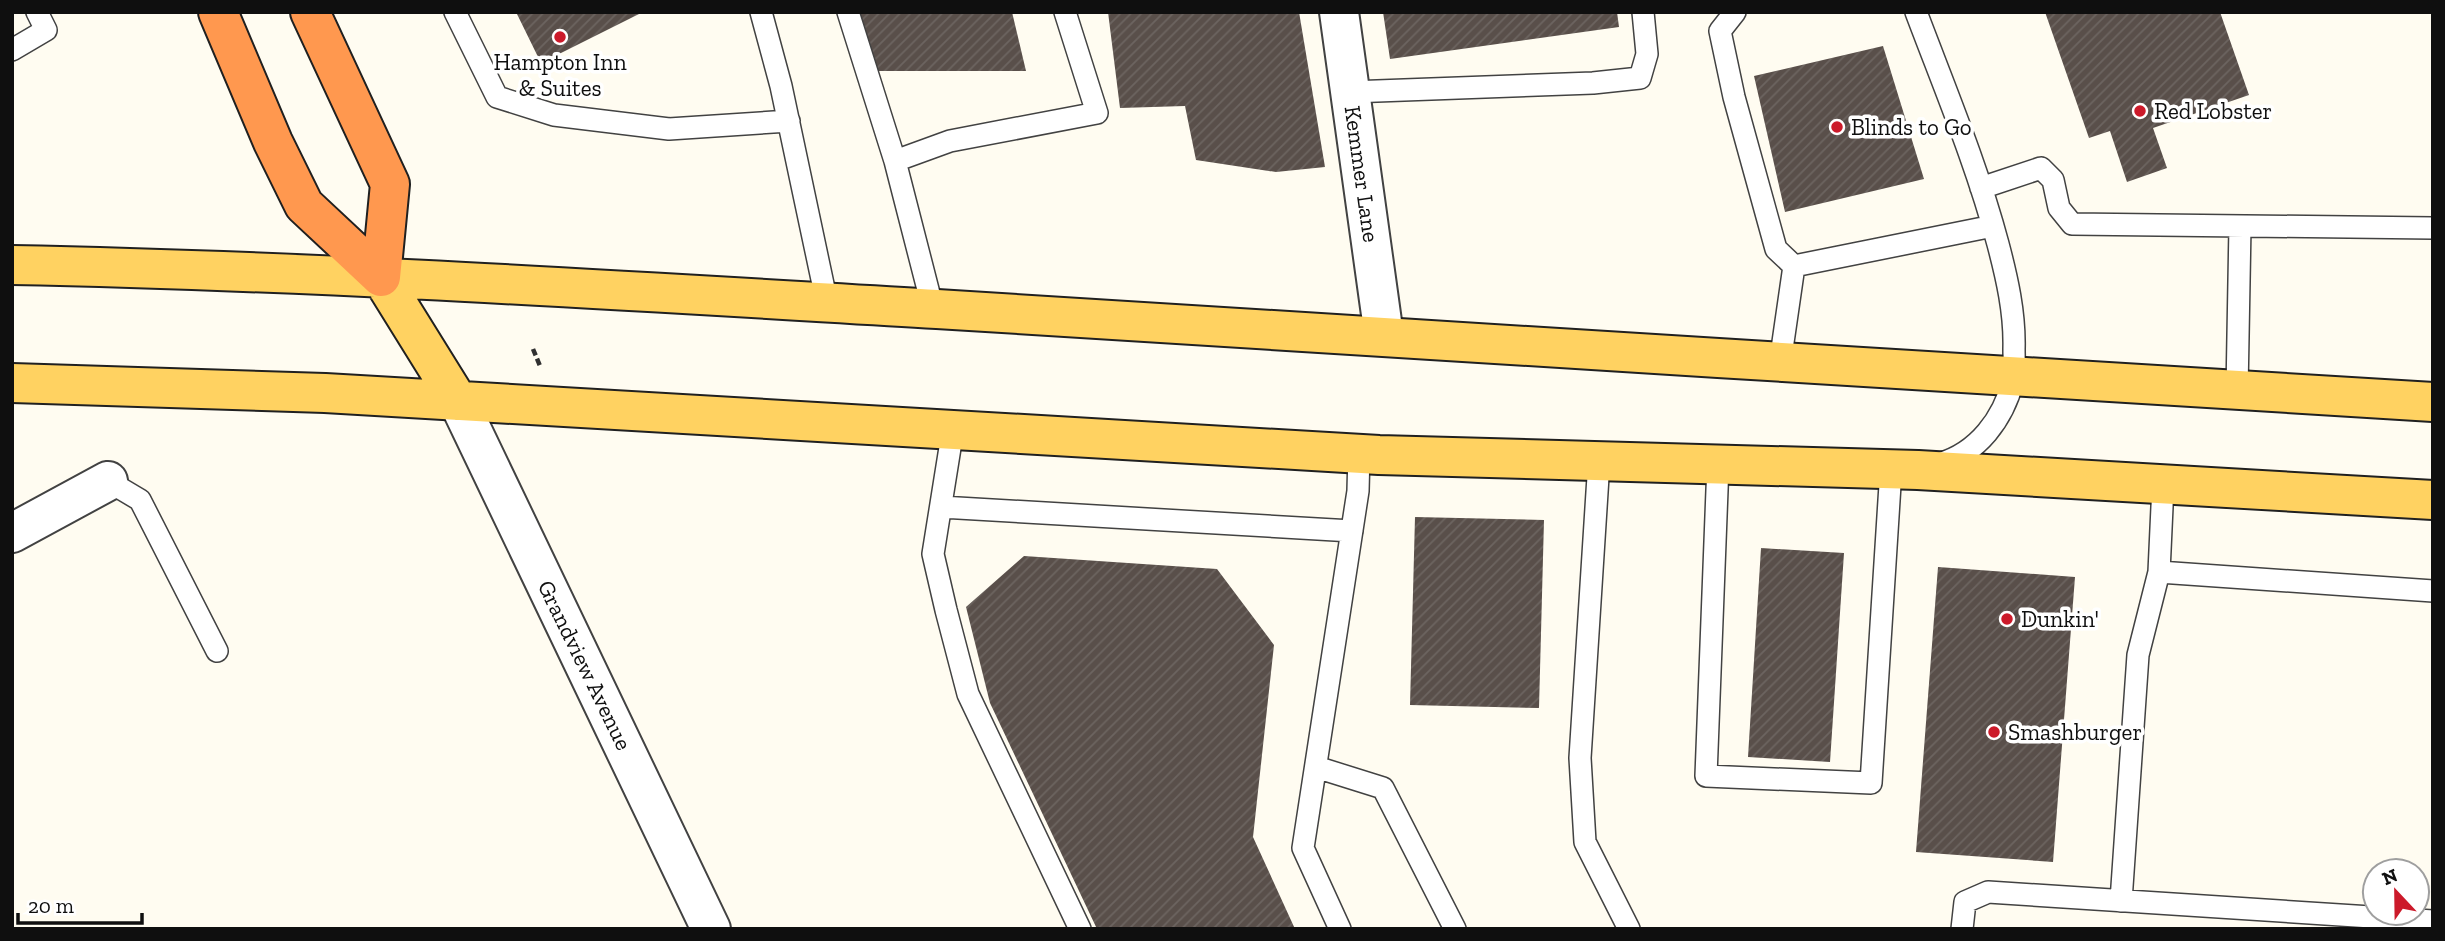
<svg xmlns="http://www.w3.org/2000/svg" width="2445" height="941" viewBox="0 0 2445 941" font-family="'Zilla Slab',serif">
<defs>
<pattern id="building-hatch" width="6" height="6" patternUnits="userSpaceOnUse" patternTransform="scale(1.75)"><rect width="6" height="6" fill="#594f4a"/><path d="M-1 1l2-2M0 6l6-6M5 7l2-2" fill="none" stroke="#6c6460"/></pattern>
</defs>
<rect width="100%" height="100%" fill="#fffcf1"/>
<path fill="url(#building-hatch)" d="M516,12h127l-102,51z
M857,12h155l14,59h-153z
M1108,12h191l26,155 -49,5 -80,-12 -11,-54 -65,2z
M1383,12h234l2,15 -229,32z
M2045,12h175l29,83 -96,33 14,40 -40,14 -17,-51 -21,7z
M1883,46l41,133 -139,33 -31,-136z
M1415,517l129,3 -5,188 -129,-3z
M1761,548l83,5 -14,209 -82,-5z
M1024,556l193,13 57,76 -21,192 42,92h-198l-107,-226 -24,-96z
M1938,567l137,10 -22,285 -137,-10z"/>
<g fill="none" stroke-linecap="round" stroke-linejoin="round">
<g stroke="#424242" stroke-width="24">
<path id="service" d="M455,12l42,85 57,18 115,14 120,-8
M761,12l20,74 46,217
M848,12l47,149 38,148
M1735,12l-15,19 14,66 42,152 18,17
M1916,12c29,77 61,153 82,232 9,34 17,69 16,105 0,10 1,22 -1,32 -10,38 -35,72 -74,83
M12,50l34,-20 -9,-18
M1350,92l243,-9 47,-5 7,-24 -4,-42
M895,161l55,-20 147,-28 -32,-101
M1981,188l60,-20 12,12 6,28 13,16 361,4
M1794,266l199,-40
M1780,363l14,-97
M2237,391l3,-165
M953,429l-20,125 13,56 22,84 112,235
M1599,461l-19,297 5,84 44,87
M1718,464l-12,312 165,7 20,-314
M108,481l32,19 77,151
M941,507l411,24
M2159,572l274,19
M1316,767l67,21 72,141
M2121,901l17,-246 21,-83 4,-87
M1340,929l-37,-81 55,-357 1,-38
M1962,929l3,-27 23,-10 445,29"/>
</g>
<g stroke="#424242" stroke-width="42">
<path id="minor" d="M1339,12l45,324
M458,401l253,528
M12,533l96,-52"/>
</g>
<g stroke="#202020" stroke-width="42">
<path id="primary" d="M12,265c309,6 617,26 925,44 499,30 997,64 1496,93
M381,277l77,124
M12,383l313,10 1054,62 539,15 515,30"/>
</g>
<g stroke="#202020" stroke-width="42">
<path id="motorway" d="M218,12l55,130 31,63 77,72
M310,12l80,172 -9,93"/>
</g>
<path stroke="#313131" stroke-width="4.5" stroke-dasharray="7 3.5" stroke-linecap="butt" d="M533,349l7,17"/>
<use href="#service" stroke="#fff" stroke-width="21"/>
<use href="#minor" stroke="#fff" stroke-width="38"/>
<use href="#primary" stroke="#ffd261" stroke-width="38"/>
<use href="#motorway" stroke="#ff984f" stroke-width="38"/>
</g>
<g fill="#cc1a2a" stroke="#fff" stroke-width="2.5">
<circle cx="560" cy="37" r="7"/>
<circle cx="2140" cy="111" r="7"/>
<circle cx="1837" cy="127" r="7"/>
<circle cx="2007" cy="619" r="7"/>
<circle cx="1994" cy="732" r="7"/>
</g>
<g text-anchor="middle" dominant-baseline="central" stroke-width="7" stroke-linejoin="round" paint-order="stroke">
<g font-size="23" fill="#0f0f0f" stroke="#fff" text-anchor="start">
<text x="560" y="62" text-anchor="middle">Hampton Inn<tspan x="560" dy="26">&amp; Suites</tspan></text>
<text x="2154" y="111">Red Lobster</text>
<text x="1851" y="127">Blinds to Go</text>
<text x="2021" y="619">Dunkin'</text>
<text x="2008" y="732">Smashburger</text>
</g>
<g font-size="23" fill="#0f0f0f" stroke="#fff">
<text transform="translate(1362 174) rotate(82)">Kemmer Lane</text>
<text transform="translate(585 665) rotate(64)">Grandview Avenue</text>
</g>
</g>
<rect width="2445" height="941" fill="none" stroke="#0f0f0f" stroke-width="28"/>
<g transform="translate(2396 892) rotate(338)"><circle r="33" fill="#ffffff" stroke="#9f9f9f" stroke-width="2"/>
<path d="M0-5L12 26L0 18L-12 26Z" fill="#cc1a2a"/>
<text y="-10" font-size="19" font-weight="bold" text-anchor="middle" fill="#0f0f0f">N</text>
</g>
<path d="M18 913v10h124v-10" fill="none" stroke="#0f0f0f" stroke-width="3.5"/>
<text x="28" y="913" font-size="21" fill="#0f0f0f" stroke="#ffffff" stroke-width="5" paint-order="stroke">20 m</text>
</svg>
